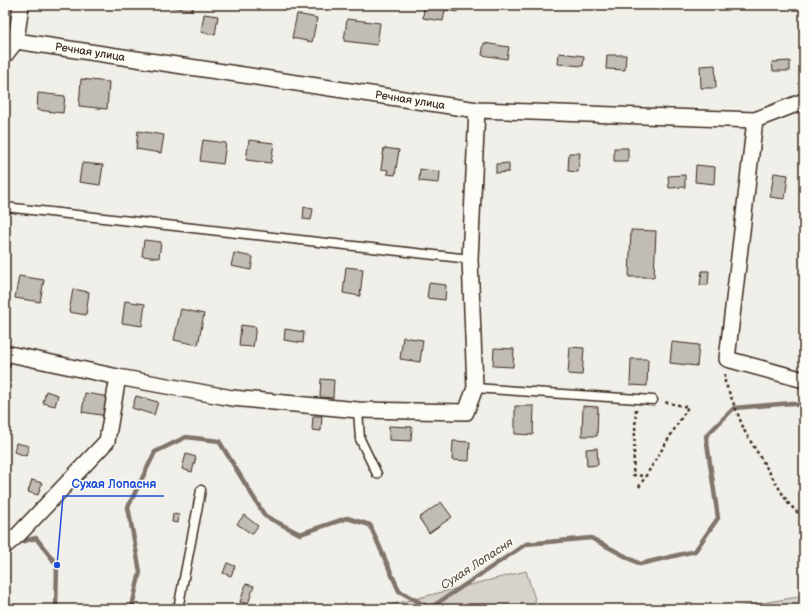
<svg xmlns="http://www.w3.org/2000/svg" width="809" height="614" viewBox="0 0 809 614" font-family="'Balsamiq Sans',sans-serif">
<rect width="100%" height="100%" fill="#f1efea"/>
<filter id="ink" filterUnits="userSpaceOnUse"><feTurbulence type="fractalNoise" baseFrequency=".025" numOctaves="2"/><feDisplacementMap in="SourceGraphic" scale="8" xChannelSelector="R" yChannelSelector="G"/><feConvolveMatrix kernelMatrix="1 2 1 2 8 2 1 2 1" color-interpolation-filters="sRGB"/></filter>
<g filter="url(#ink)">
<path fill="#d7d2cc" stroke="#897e75" d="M526,571l12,38h-164z
M804,596v13h-78z"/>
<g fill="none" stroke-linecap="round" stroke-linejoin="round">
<path stroke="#80746b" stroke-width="4.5" d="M16,543l20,-5 21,27 -1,44
M128,609l4,-3 8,-34 -12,-65 27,-55 31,-15 33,4 46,75 35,18 47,-16 23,7 29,66 31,17 96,-64 65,-6 49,26 55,-13 23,-33 -12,-82 28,-28 58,-5 12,5"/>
</g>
<path fill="#c1bcb4" stroke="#3b2a1e" d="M168,5h26l-1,5 -25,-3z
M418,5h40l-1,7 -12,-2 -2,11 -20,-3 1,-12z
M204,14l14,2 -3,19 -14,-3z
M297,14l20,4 -5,24 -20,-4z
M347,19l33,4 -3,22 -33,-4z
M484,43l25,4 -2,12 -25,-4z
M559,53l25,3 -1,10 -25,-2z
M607,55h19l-1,15 -19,-1z
M790,61v10h-17l-1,-9z
M715,65l1,23h-15l-1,-22z
M81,79l28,3 -2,27 -28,-3z
M38,93l27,3 -2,17 -26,-3z
M138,131l26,4 -3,18 -25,-4z
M203,140l23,3 -3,21 -23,-3z
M249,140l25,3 -3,20 -25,-3z
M384,148l15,2 -4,25 -8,-1 1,-4 -7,-1z
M614,148h14v13h-14z
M569,153h11l-2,19 -10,-1z
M82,163l21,2 -3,20 -21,-3z
M509,163v9l-13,1v-9z
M696,165l19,2 -1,17 -19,-2z
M420,169l20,3 -1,11 -20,-2z
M774,173l14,2 -3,24 -15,-2z
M685,175v12l-16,1 -1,-12z
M304,207l9,2 -2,11 -8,-1z
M631,230l25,1 -2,46h-25z
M144,240l17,2 -2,16 -17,-2z
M234,253l19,4 -2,13 -20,-4z
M346,267l17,2 -3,27 -17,-3z
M702,271h7l-1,14h-8z
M19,276l25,4 -4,22 -25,-4z
M429,283l17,2 -1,15 -18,-2z
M73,289l16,3 -3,23 -17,-3z
M125,301l20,3 -3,22 -20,-3z
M181,309l23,5 -6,31 -24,-5z
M241,325l15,2 -3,20 -14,-1z
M285,329l19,3 -1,11 -19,-3z
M403,337l20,3 -3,22 -20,-3z
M672,342l27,3 -2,21 -27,-3z
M570,347l14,1 -2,27 -14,-1z
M494,348l20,1 -1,18 -20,-1z
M631,359h17l-1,27 -17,-1z
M321,379l13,1 -1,18 -13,-1z
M46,391l12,4 -3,11 -12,-3z
M85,393l25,4 -3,19 -25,-4z
M136,396l22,6 -4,13 -22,-7z
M515,406h19l-1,29 -18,-1z
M583,406l15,1 -1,29h-15z
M313,416h9l-1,15 -9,-1z
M389,426l23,1 -1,14 -22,-1z
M453,441l17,1 -1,19 -17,-1z
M16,443l13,3 -3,10 -12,-4z
M597,448l1,17 -11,1 -1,-17z
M186,454l10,3 -4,15 -10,-3z
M32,480l10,3 -4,12 -10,-3z
M441,502l11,15 -23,16 -10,-15z
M173,514l6,1 -1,8 -6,-1z
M244,515l14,11 -6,8 -15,-10z
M227,563l8,3 -4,10 -8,-3z
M246,584l8,2 -6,18 -8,-2z"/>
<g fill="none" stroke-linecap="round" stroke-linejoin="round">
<g stroke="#3b2a1e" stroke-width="11">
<path id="lane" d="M5,207l465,52
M5,365l2,-11
M475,388l178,12
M358,410l2,29 17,35
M178,609l23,-119"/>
</g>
<g stroke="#3b2a1e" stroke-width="18">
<path id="street" d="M16,41l461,69 278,10 49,-19
M5,55l11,-14 5,-36
M755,120l-28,239 77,21
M5,353l113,24 114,21 126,12 108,2 9,-24 -5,-129 7,-149
M5,546l13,-11 89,-94 11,-64"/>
</g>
<path stroke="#3b2a1e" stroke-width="2.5" stroke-dasharray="3 3" stroke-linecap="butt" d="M803,5l1,4
M725,374v8l20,50 43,71 16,16
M636,409l-3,66 13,1
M639,487l49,-80 -24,-5"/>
<use href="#lane" stroke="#fdfcf7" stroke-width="8"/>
<use href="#street" stroke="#fdfcf7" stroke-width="15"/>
</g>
</g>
<g text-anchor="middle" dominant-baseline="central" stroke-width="3" stroke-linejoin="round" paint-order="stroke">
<g font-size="11" fill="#3b2a1e" stroke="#fdfcf7">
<text transform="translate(90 52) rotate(9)">Речная улица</text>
<text transform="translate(410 100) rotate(9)">Речная улица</text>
</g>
<g font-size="12" font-style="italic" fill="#63554b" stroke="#fdfcf7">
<text transform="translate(477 564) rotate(-33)">Сухая Лопасня</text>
</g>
</g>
<path fill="none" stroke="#1d4ed8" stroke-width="1.5" d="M57 565L63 496H164"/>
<circle fill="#1d4ed8" stroke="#fdfcf7" stroke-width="1.5" cx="57" cy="565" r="4"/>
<g font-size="12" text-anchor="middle" font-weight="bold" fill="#1d4ed8" stroke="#fdfcf7" stroke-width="3" stroke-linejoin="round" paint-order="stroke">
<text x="114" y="488">Сухая Лопасня</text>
</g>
<rect width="809" height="614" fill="none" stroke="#fdfcf7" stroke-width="20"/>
<rect x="10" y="10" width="789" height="594" fill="none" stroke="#3b2a1e" stroke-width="1.5" filter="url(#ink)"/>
</svg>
